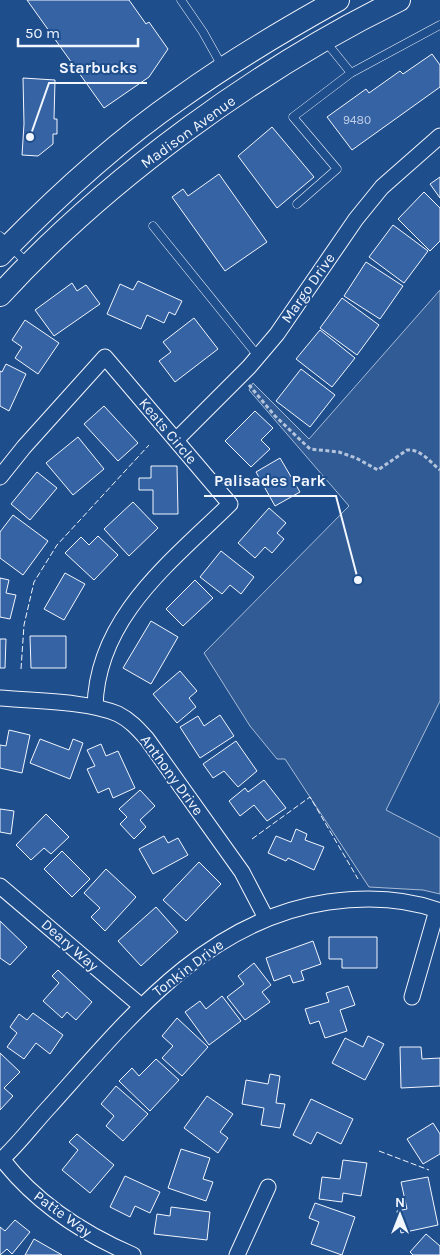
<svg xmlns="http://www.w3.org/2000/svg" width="440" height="1255" viewBox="0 0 440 1255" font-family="Karla,sans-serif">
<rect width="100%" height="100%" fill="#1f4e8c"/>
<path fill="#305b95" stroke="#a8bbd7" d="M440,290v411l-54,109 54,28v56l-17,-4 -54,-3 -84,-128h-8l-27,-33 -46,-73 145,-147 -100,-116 4,-7 56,56z"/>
<path fill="#3563a3" stroke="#f2f6ff" d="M27,0h102l17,24 3,-2 19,27 -19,28 -45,31z
M432,54l8,11v22l-88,63 -25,-33 39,-28 3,4 31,-22 3,3z
M23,78l32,2 -1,39h3v15h-4v10l-15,12 -16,-1 2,-31z
M272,127l42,50 -37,31 -39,-52z
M219,174l48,68 -42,29 -53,-74 11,-8 5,7z
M440,177v21l-10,-14z
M424,192l16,16v33l-10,10 -32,-32z
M393,225l35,26 -24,32 -35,-26z
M366,262l37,24 -23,33 -36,-23z
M138,281l44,20 -7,14 -6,-3 -5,11 -17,-8 -6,14 -34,-15 13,-30 13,6z
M72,283l5,8 9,-6 14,19 -46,32 -19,-26z
M342,298l37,27 -22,30 -37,-27z
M194,318l24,31 -43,33 -16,-21 12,-9 -8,-10z
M25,320l34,23 -21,31 -23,-16 7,-11 -10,-7z
M320,330l35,28 -23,29 -36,-28z
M6,364l20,10 -17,37 -9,-5v-35l2,1z
M301,369l34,26 -25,32 -34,-26z
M104,406l34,37 -20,18 -34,-37z
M255,411l18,17 -12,12 9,9 -19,18 -26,-26z
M78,437l26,32 -31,26 -27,-32z
M280,458l20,34 -25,14 -19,-34z
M151,466h26l1,48h-25v-24h-14v-12h12z
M37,472l20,16 -27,32 -19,-16z
M133,502l25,26 -29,28 -25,-27z
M269,508l17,15 -9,10 7,6 -12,14 -7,-6 -10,11 -17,-15z
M13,515l35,26 -25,34 -23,-17v-26z
M98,536l20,19 -24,25 -29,-27 16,-16 8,8z
M221,551l33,26 -13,17 -11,-9 -8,9 -22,-17z
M65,573l20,11 -21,36 -20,-11z
M0,578l9,2 -3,13 10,2 -6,24 -10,-2z
M195,580l18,18 -30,28 -17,-17z
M151,621l27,16 -27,47 -28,-16z
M30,636h36v32h-35z
M0,639h6l-1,29h-5z
M180,671l17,20 -8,7 7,9 -19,16 -24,-29z
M220,715l14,21 -34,22 -20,-31 18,-11 6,10z
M9,730l21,5 -8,38 -22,-5v-23l6,1z
M40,739l29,11 4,-11 10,4 -13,36 -40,-16z
M236,741l21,30 -19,16 -14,-16 -11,7 -10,-14z
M101,744l5,12 12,-5 17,37 -22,10 -4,-10 -11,5 -11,-24 8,-3 -8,-16z
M264,780l22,28 -19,13 -13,-16 -14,11 -11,-15 16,-13 3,4z
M140,790l15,16 -15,14 6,7 -12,12 -14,-15 7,-7 -8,-8z
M0,809l14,2 -3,23 -11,-2z
M46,814l23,23 -18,17 -7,-6 -13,12 -15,-15z
M296,829l11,5 -2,6 19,7 -10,23 -26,-12 -2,3 -18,-8 8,-17 15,6z
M164,836l4,7 10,-5 10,17 -35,19 -14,-25z
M62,851l28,28 -18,18 -28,-28z
M199,862l22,22 -35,37 -23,-21z
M106,869l30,28 -31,34 -14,-14 9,-9 -16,-15z
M156,907l22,25 -37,34 -23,-25z
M0,921l27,26 -17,18 -10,-7z
M329,937h48v31h-35v-9h-13z
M313,941l8,23 -20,7 3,9 -11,3 -3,-8 -16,6 -8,-23z
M254,963l17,22 -9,7 8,10 -25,18 -18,-23 17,-13 -6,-8z
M58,970l34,32 -16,18 -9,-8 -5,6 -19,-17 16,-18 -7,-7z
M348,986l7,19 -15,5 7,21 -22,7 -6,-17 -9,3 -5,-15 24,-7 -3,-9z
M222,996l19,25 -32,24 -24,-33 15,-11 6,8z
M33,1013l30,22 -13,19 -14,-11 -12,16 -17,-12 10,-14 -7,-6 9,-13 8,6z
M177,1018l31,29 -26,29 -20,-18 11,-12 -11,-10z
M368,1036l16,8 -19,36 -33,-17 13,-25 18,9z
M400,1047h21l1,12 18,-1v28l-39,2z
M0,1053l20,19 -16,16 9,8 -13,14z
M156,1059l23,21 -29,31 -31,-30 13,-13 7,8z
M270,1074l10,2 -4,27 9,1 -5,24 -19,-3 3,-17 -22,-4 4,-24 22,4z
M116,1086l32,28 -25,27 -17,-15 8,-10 -13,-12z
M207,1096l26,18 -13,18 8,6 -10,15 -34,-25z
M311,1099l42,20 -12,25 -24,-12 -6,12 -18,-9z
M433,1123l7,11v20l-17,10 -16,-25z
M77,1134l37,31 -24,28 -28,-23 16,-20 -9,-8z
M181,1149l29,9 -7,21 10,3 -7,19 -38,-13z
M343,1160l24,3 -6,33 -18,-3 -1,9 -23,-3 3,-22 18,2z
M125,1176l35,16 -10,21 -15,-7 -5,11 -20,-10z
M428,1177l10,48 -37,8 -4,-22 10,-2 -6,-27z
M315,1203l40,14 -13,38 -31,-11 8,-22 -10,-4z
M171,1207l39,5 -3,28 -53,-6 3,-20 13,2z
M15,1220l15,12 -18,22 -5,-5 -7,6v-28l5,4z
M426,1234l14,12v9h-27l-3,-3z
M34,1239l28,16h-37z"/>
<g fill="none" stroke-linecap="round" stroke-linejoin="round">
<g stroke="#f2f6ff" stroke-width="9">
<path id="lane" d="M181,0l22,32 19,34
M351,73l89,-48
M297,204l40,-35 -44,-52 58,-44 -25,-31
M153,226l105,130
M0,236l28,28"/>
</g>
<g stroke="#f2f6ff" stroke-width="17">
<path id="street" d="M176,440l73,-73 28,-33 79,-115 26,-32 58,-51
M0,477l24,-30 81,-90 125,147c-59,58 -133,113 -135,203
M0,698c33,3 88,3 118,16 12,6 20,15 29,25l95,133 24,46
M0,886l140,119
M412,997l25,-87
M2,1159c34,44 80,74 131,96
M0,1161c19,-17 34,-38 51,-56 77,-86 155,-185 277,-203 36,-5 77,-4 112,9
M237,1255l31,-68"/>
</g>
<g stroke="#f2f6ff" stroke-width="24">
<path id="primary" d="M0,255c55,-57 115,-112 180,-157 50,-36 104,-68 158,-98
M0,295c105,-115 259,-227 399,-295"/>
</g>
<path stroke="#b3c4dc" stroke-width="3" stroke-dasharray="4 2.5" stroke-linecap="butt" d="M249,385l26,31 35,33 29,3 17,6 22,12 29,-20c14,-1 23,12 33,20"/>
<use href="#lane" stroke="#1f4e8c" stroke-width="8"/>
<use href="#street" stroke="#1f4e8c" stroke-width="15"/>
<use href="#primary" stroke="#1f4e8c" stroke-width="22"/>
<path stroke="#f2f6ff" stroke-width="1" stroke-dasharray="6 2.5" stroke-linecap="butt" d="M21,669l3,-44 10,-43 23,-37 92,-100
M252,839l58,-42 48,82
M379,1151l50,19"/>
</g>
<g text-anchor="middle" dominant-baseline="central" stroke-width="4" stroke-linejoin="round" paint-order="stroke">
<g font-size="12" fill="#c3d1e8">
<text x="357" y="120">9480</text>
</g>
<g font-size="15" fill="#f2f6ff" stroke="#1f4e8c">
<text transform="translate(188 132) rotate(-36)">Madison Avenue</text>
<text transform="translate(308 288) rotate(-55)">Margo Drive</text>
<text transform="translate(168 431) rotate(50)">Keats Circle</text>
<text transform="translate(172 775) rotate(54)">Anthony Drive</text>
<text transform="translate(70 945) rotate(41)">Deary Way</text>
<text transform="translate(188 968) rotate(-37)">Tonkin Drive</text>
<text transform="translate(63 1214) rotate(36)">Patte Way</text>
</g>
</g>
<path fill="none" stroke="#f2f6ff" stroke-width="2" d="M30 137L49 83H147M358 580L336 496H204"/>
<g fill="#f2f6ff" stroke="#1f4e8c" stroke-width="2">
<circle cx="30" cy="137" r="5"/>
<circle cx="358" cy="580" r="5"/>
</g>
<g font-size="16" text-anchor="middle" font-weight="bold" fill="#f2f6ff" stroke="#1f4e8c" stroke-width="4" stroke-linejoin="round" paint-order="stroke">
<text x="98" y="73">Starbucks</text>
<text x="270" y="486">Palisades Park</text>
</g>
<g transform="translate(400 1215)" stroke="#1f4e8c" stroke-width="4" paint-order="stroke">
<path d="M0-4L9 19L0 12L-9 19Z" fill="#f2f6ff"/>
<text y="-8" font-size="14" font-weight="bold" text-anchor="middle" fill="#f2f6ff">N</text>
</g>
<path d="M18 38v8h120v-8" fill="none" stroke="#f2f6ff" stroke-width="2.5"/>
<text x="25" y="38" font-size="15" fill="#f2f6ff" stroke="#1f4e8c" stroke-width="4" paint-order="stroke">50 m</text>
</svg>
